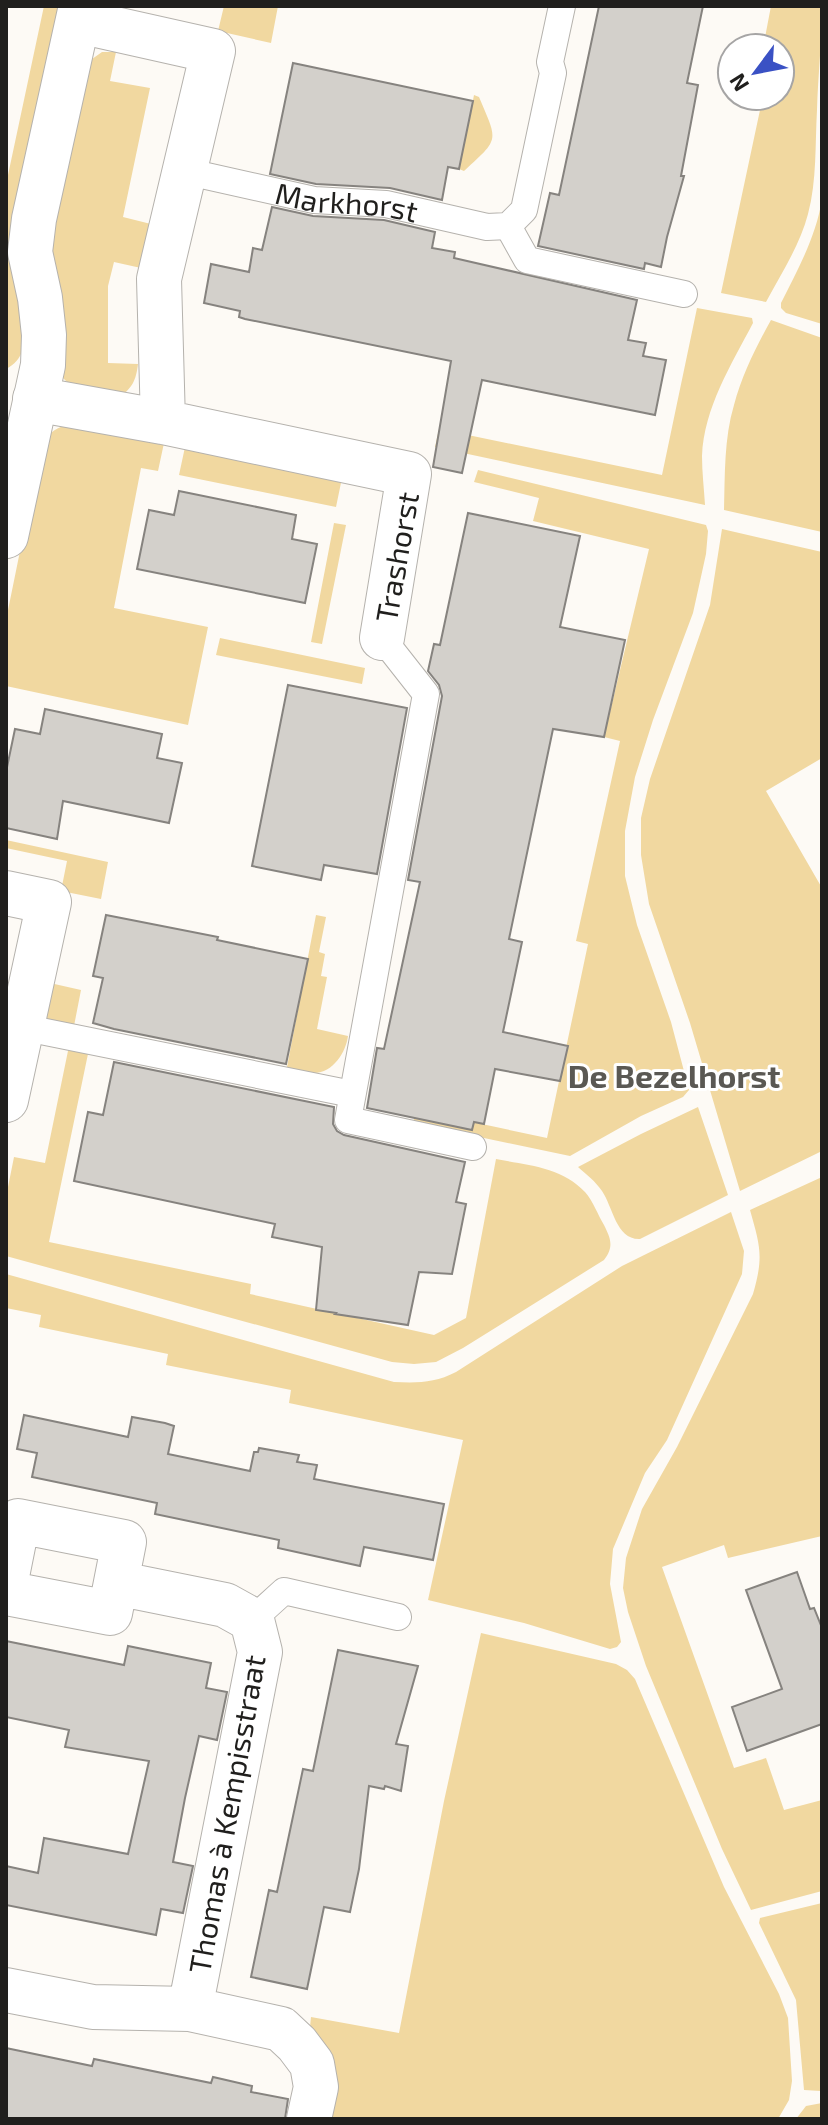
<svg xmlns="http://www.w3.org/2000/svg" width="828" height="2125" viewBox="0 0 828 2125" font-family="'Exo 2',sans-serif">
<rect width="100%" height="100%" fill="#fdfaf5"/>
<path fill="#f1d8a0" d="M44,6h21l-40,307c-1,23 4,44 -19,56v-194h2z
M224,6h54l-7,37 -53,-12z
M771,6h51c0,35 -4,69 -5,104 -2,34 0,71 -9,104 -8,31 -27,60 -42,88l-45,-9 42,-197h17v-48h-17z
M102,52h14l-6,29 40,7 -27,129 28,7 -10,44 -27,-6 -6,24v77l30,1c-2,17 -6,24 -19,34l-48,-12 -8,-8 -3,-11 -11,-117 36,-186z
M474,95l5,2c19,45 21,41 -15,74l-5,-2z
M822,199v125l-36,-11 -5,-5v-5c17,-34 35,-66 41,-104z
M697,308l55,10 1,5c-22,42 -49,85 -51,133 0,16 2,33 3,49l-270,-58 4,-18 223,46z
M771,320l51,18v194l-98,-22c1,-35 0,-72 10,-105 8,-30 22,-58 37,-85z
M70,424l94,19 -6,28 -17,-3 -27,140 94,19 -20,98 -182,-39v-66l36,-177c8,-11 15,-16 28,-19z
M185,447l157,31 -6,29 -157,-32z
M478,470l228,55 2,6 -2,23 -13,59 -40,107 -18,57 -10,54v45l12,49 34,97 18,68 -6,7 -42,19 -71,40 -157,-33 3,-13 131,28 41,-194 -12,-3 44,-200 -16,-4 45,-188 -116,-28 6,-23 -65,-16z
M334,523l12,2 -24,119 -11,-2z
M722,529l100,23v206l-56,33 56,97v263l-82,40 -50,-168 -41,-119 -8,-49v-37l9,-39 60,-174z
M220,638l145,30 -3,16 -146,-29z
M6,840l102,22 -7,37 -40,-8 6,-30 -61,-13z
M316,915l10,2 -7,35 6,2 -4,22 6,1 -10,52 31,7c-2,16 -15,37 -34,37 -9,1 -19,-4 -27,-6z
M50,983l31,7 -7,36 -32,-7z
M69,1046l20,3 -40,193 202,42 -1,10 184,41 32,-17 30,-159c31,6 66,8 89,33 8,9 13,23 19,33 7,14 10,22 0,35l-141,88 -27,14 -22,2 -22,-2 -386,-106v-59l8,-40 31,6z
M698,1107l30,88 -88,44c-24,1 -27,-32 -38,-48 -7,-10 -15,-16 -24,-24l63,-33z
M822,1177v359l-94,22 -4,-13 -62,22 72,201 32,-10 18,52 38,-10v91l-71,19 -29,-61 -76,-183 -18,-54 -5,-24 3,-30 16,-49 35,-62 76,-153c11,-38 7,-48 -3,-84z
M731,1212l13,39 -2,23 -75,166 -22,33 -32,76 -3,35 11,58 -4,5 -7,2 -86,-26 -96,-23 35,-160 -174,-37 2,-13 -125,-25 2,-11 -129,-27 2,-12 -35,-7v-34l388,108c24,1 41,1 62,-10l166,-106z
M481,1633l135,31 11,6 8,9 89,208 55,107 9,24 4,63 -3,19 -11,19h-448c8,-46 11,-55 -20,-92l1,-10 88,16 45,-232z
M822,1903v188h-1l-17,-1 -8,-90 -37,-77 1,-5z
M822,2103v16h-26l10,-13z"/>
<path fill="#d3d0cb" stroke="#86837f" stroke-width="2" d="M599,6h104l-16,77 11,2 -17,91h3l-17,61 -6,30 -16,-4 -1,6 -106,-23 12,-53 9,2z
M293,63l180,38 -14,68 -11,-2 -6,33 -52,-12 -74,-4 -46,-10z
M272,207l41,9 71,4 51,12 -3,16 23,4 -1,6 183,42 -9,40 18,3 -3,13 23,4 -11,55 -173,-35 -20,93 -29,-6 18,-106 -206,-42 -6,-2 1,-6 -36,-8 7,-39 38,8 4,-24 9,2z
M179,491l117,24 -4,24 25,5 -12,59 -168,-34 12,-59 25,5z
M468,513l112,23 -20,91 65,13 -21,97 -51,-8 -44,210 13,3 -19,90 65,14 -8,35 -65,-12 -11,55 -10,-2 -2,8 -105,-22 10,-60 7,1 36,-167 -12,-2 34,-184 -3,-11 -11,-14 6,-27 6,1z
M288,685l119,23 -30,166 -53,-9 -3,15 -69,-14z
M45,709l117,25 -5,24 25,5 -13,60 -106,-22 -6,38 -51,-11v-56l9,-43 25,5z
M106,915l112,22 -1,3 91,19 -22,105 -172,-35 -21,-6 10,-45 -10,-2z
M114,1062l220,45 -1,17 4,7 7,4 121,27 -9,40 10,2 -14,70 -33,-2 -11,53 -73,-11 1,-1 -20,-3 6,-63 -50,-10 3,-13 -201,-43 14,-69 15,3z
M24,1415l104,22 4,-20 33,6 9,3 -6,28 82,17 4,-19h4l1,-4 40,7 -2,7 20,3 -3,14 130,25 -11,56 -69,-13 -4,19 -82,-18 1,-8 -124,-26 2,-11 -125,-26 5,-24 -20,-4z
M797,1572l13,37 4,-1 8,20v96l-75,27 -15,-44 50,-18 -36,-99z
M6,1641l118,24 4,-19 83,17 -5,25 21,4 -10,48 -18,-4 -14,62 -12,64 20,4 -10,47 -22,-4 -5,26 -150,-30v-39l32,7 6,-35 84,16 21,-93 -84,-14 4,-17 -63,-13z
M338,1650l80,16 -22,78 12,2 -7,45 -16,-5 -1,3 -15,-3 -10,83 -9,43 -26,-5 -17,82 -56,-12 18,-87 8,2 26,-123 10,2z
M6,2048l86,18 2,-7 117,24 2,-6 39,9 -1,6 37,7 -3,20h-279z"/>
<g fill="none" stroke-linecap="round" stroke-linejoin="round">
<g stroke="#b5b2ad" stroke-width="28">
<g id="lane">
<path id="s1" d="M184,171l130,29 72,4 101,23 21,-1 16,-16 29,-137 -3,-11 12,-56"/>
<path d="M508,226l19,34 157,34"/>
<path d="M382,638l44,56 -78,426 125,27"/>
<path d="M21,1027l331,67"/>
<path d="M252,1620l32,-29 114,26"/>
</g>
</g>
<g stroke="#b5b2ad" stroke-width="46">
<path id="street" d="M79,21l134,30 -54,228 4,143
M35,399l128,23 246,52 -27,164
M6,893l43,9 -43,198
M6,1581l12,-60 106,21 -14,71 -104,-20
M116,1583l109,22 27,15 8,32 -70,357
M6,1990l87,17 97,2 91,20 16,15 15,20 4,23 -7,32"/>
</g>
<g stroke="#b5b2ad" stroke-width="46">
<path id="secondary" d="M6,536l37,-171 1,-30 -4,-37 -10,-46 4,-33 47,-213"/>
</g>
<use href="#lane" stroke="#fff" stroke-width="26"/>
<use href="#street" stroke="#fff" stroke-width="44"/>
<use href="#secondary" stroke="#fff" stroke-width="44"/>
</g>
<g text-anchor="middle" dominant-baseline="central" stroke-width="6" stroke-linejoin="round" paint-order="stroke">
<g font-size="30" fill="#201f1d" stroke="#fff">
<text stroke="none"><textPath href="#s1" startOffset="166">Markhorst</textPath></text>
<text transform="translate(396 557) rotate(-80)">Trashorst</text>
<text transform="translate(226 1814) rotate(-80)">Thomas à Kempisstraat</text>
</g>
<g font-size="32" font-weight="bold" fill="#5a5853" stroke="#fff">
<text x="674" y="1075">De Bezelhorst</text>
</g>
</g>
<rect width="828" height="2125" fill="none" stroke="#201f1d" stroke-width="16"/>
<g transform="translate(756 72) rotate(238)"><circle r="38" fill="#ffffff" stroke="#a6a5a5" stroke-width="2"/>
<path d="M0-6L14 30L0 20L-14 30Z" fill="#3a51c4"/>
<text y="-12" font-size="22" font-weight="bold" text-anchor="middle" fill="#201f1d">N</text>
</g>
</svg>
